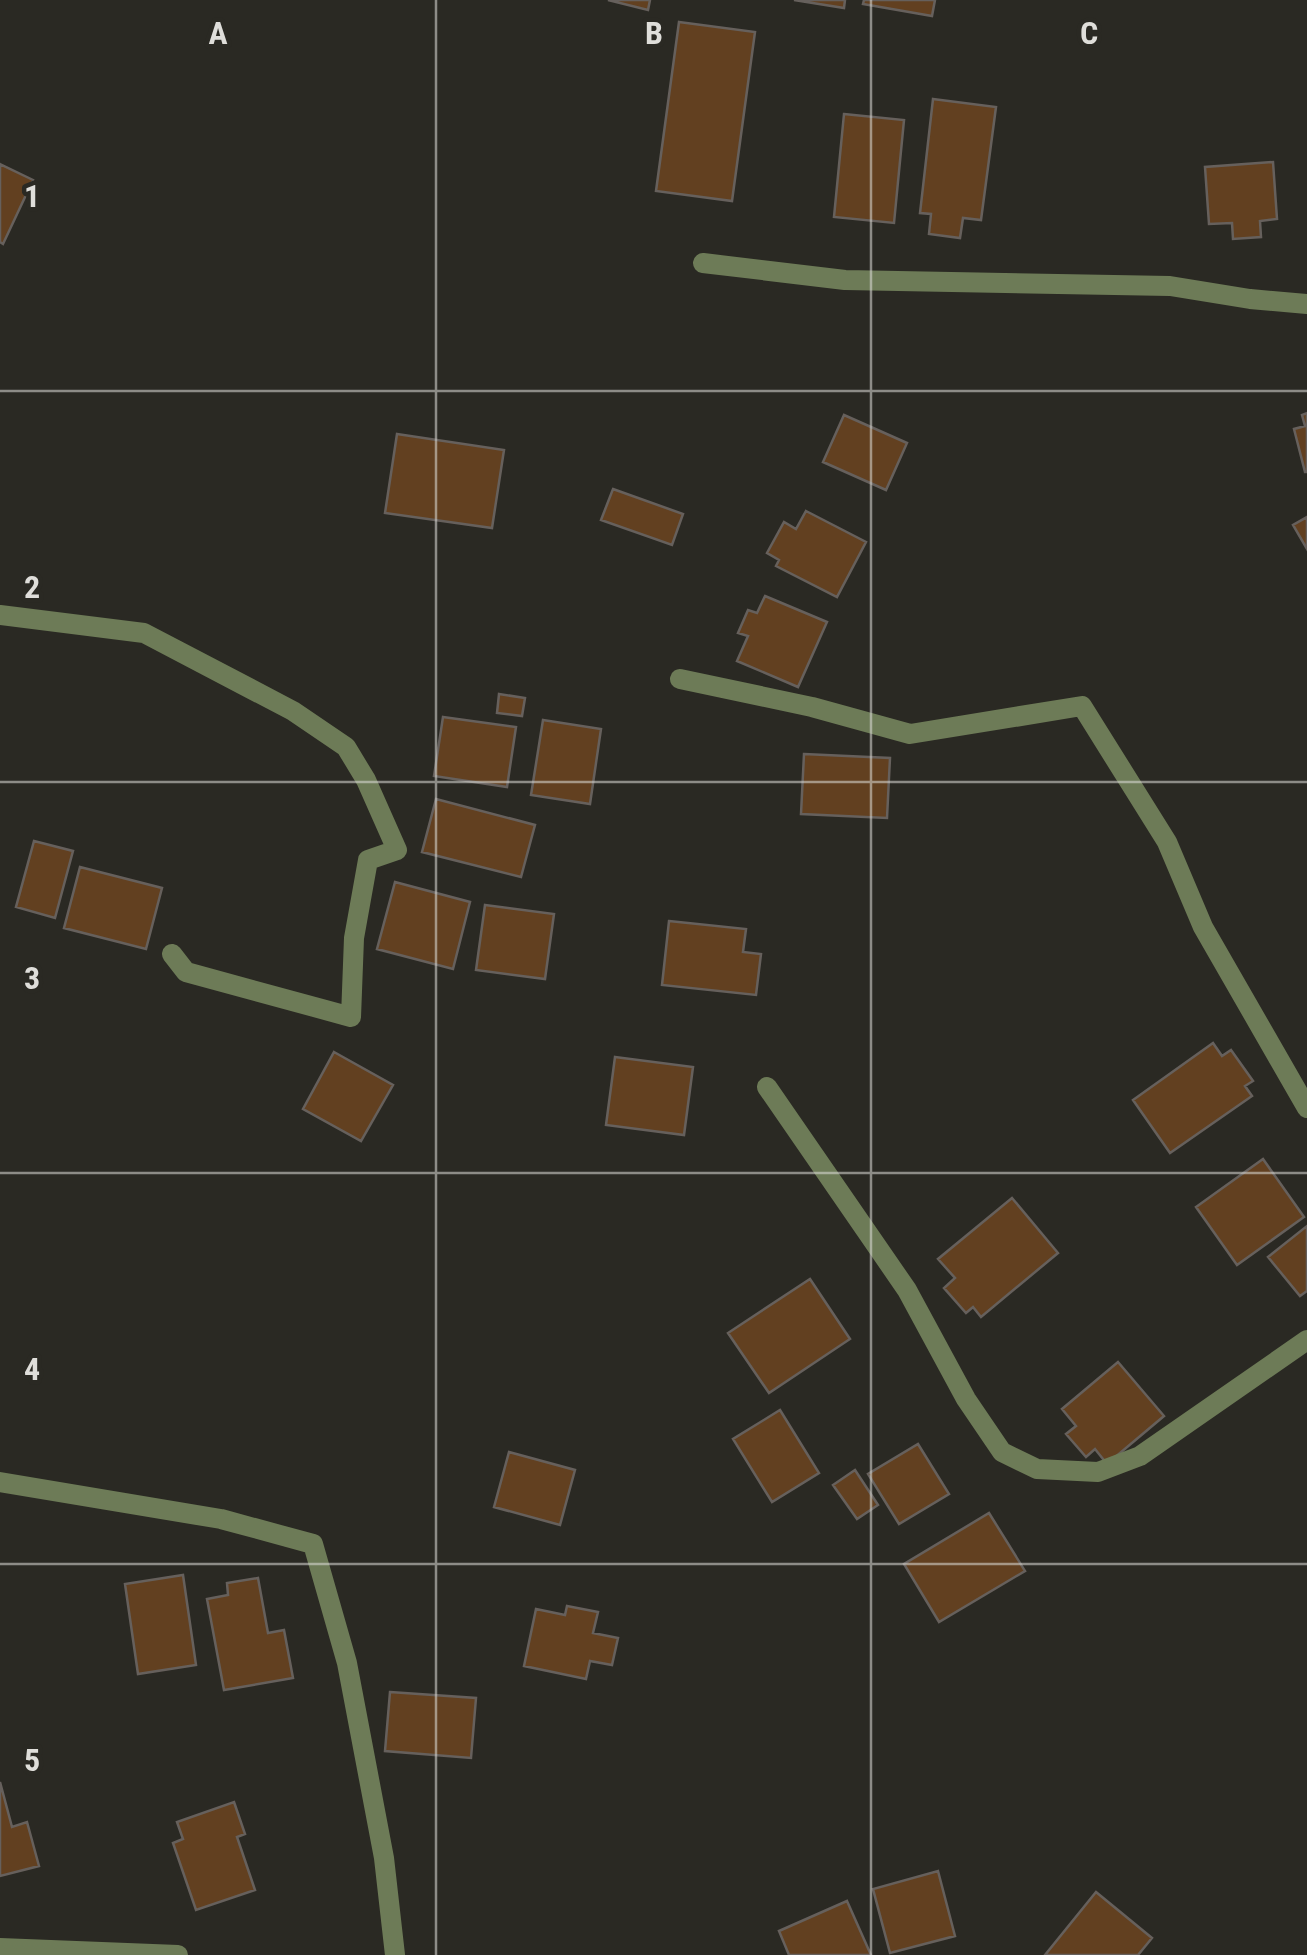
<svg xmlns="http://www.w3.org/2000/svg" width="1307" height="1955" viewBox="0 0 1307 1955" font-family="'Roboto Condensed',sans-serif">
<rect width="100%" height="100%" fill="#2a2923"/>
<path fill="#624020" stroke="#66605c" stroke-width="2.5" d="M608,0h42l-2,10z
M794,0h51l-1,8z
M864,0h71l-3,16 -69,-12z
M679,22l76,10 -23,169 -76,-10z
M933,99l63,8 -15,113 -18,-2 -3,20 -31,-4 2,-20 -11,-1z
M844,114l60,6 -10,103 -60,-6z
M1273,162l4,57 -17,2 1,16 -28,2 -1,-16 -23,1 -4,-57z
M0,164l33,16 -30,64 -3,-2z
M1307,413v59h-2l-11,-43 11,-3 -3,-11z
M844,415l63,28 -21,47 -63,-28z
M397,434l107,16 -12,78 -107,-15z
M613,489l70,25 -11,31 -71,-25z
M806,511l60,31 -29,55 -61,-31 3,-6 -12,-7 17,-31 12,7z
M1307,517v32l-14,-24z
M765,596l62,26 -29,65 -61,-26 11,-25 -10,-3 10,-23 9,3z
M499,694l26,4 -3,18 -25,-3z
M443,717l73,10 -9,60 -73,-11z
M543,720l58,9 -11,75 -59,-9z
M804,754l86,4 -3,60 -86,-4z
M436,799l99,26 -14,52 -99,-25z
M34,841l39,10 -18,67 -39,-11z
M80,867l82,21 -16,61 -82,-21z
M395,882l75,20 -17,67 -76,-20z
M485,905l69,9 -9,65 -69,-9z
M669,921l77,8 -3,23 18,2 -5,41 -94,-10z
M1213,1043l9,13 9,-6 22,31 -8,5 7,10 -82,57 -37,-53z
M334,1052l59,33 -32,56 -58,-32z
M615,1057l78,10 -9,68 -78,-10z
M1263,1159l41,58 -67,48 -41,-58z
M1012,1198l46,55 -77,64 -8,-10 -7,6 -22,-25 11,-10 -17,-19z
M1307,1226v65l-7,5 -32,-39z
M810,1279l40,60 -81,54 -41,-60z
M1118,1362l46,54 -57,48 -12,-15 -9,8 -20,-23 10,-8 -14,-17z
M780,1410l39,63 -47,29 -39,-63z
M918,1444l31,50 -50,30 -31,-50z
M509,1452l66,18 -15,55 -66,-18z
M855,1470l23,35 -21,14 -24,-34z
M989,1513l36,58 -86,51 -35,-58z
M183,1575l13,90 -58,9 -13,-90z
M258,1578l10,55 16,-3 9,48 -69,12 -17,-91 21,-4 -1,-12z
M567,1606l31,6 -5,21 25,5 -6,27 -22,-4 -4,18 -62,-13 12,-57 29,6z
M390,1692l86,6 -5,60 -86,-7z
M0,1782l12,45 15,-5 12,44 -39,10z
M234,1802l11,32 -8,3 18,53 -59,20 -23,-67 10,-4 -6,-17z
M938,1871l17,65 -65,17 -17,-64z
M1096,1892l56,46 -14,17h-93z
M847,1901l24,54h-82l-10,-24z"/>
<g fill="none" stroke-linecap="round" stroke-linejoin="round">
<path stroke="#6d7b57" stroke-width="20" d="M703,263l142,17 325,6 80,13 57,5
M0,615l144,18 149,78 53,36 20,33 31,70 -29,10 -14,78 -3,79 -165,-45 -14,-18
M680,679l132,28 98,27 172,-28 85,136 36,85 104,181
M767,1087l140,203 59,109 36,53 35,17 61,3 42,-16 167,-116
M0,1482l221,37 92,25 34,119 37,195 11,97
M0,1948l178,7"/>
</g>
<path fill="none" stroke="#dfdeda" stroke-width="2.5" stroke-opacity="0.55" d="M436,0v1955M871,0v1955M0,391h1307M0,782h1307M0,1173h1307M0,1564h1307"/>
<g font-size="32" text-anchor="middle" font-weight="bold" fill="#dfdeda" stroke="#2a2923" stroke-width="9" stroke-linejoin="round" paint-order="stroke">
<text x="218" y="44">A</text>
<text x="654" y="44">B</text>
<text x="1089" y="44">C</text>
<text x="32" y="207">1</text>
<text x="32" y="598">2</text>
<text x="32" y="989">3</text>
<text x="32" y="1380">4</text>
<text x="32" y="1771">5</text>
</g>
</svg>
